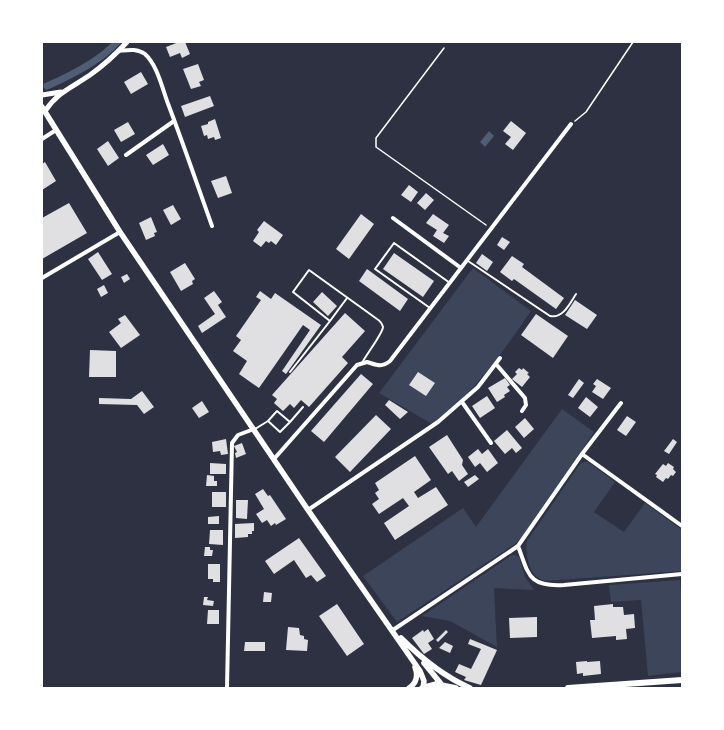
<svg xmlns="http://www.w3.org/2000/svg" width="724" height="730" viewBox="0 0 724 730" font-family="Lato,sans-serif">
<rect width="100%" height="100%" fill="#2d3142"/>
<path fill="#3c4559" d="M473,268l58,43c-28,41 -58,84 -99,113l-53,-31z
M562,409l32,23 -68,101 -11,11 -118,78 -34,-46 100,-68 13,19z
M584,462h4l27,20 -21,30 30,20 21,-29 37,27v41l-137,10c-4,-2 -8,-3 -11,-7 -6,-8 -9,-23 -7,-33l53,-77z
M512,555h3l4,2 6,20 9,13 -40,-2 3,59 -47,-26 -28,-5z
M680,580l2,27v65l-34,4 -7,-76 -30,2 -2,-17z"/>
<path fill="#4f5d75" d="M489,131l5,5 -9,11 -5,-5z"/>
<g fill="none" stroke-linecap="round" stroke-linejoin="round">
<path stroke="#4f5d75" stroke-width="7" d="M47,86c23,-10 53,-25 70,-44"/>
</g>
<path fill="#e0e0e3" d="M179,42h6l5,12 -8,4 -2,-5 -10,4 -4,-10z
M198,64l6,16 -5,2 2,4 -10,3 -8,-20z
M141,72l7,12 -17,10 -7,-12z
M210,96l4,10 -29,11 -4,-11z
M215,119l6,19 -6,2 -1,-3 -6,2 -1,-4 -3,1 -3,-10 7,-2v-2z
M511,121l15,12 -13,17 -8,-6 6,-7 -8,-6z
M128,122l7,12 -14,8 -7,-12z
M108,141l11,17 -11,8 -11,-17z
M163,144l6,11 -16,10 -7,-10z
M45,162l11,19 -14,9v-26z
M226,176l6,17 -14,5 -7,-17z
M409,185l9,7 -7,10 -10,-7z
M426,193l8,7 -9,10 -8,-7z
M69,203l18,30 -45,26v-41z
M173,205l8,14 -10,6 -8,-15z
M361,214l13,10 -25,35 -13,-10z
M433,214l16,11 -6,8 6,3 -5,7 -11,-7 4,-6 -11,-7z
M151,217l6,15 -3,1 1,3 -9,4 -7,-17z
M264,221l19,14 -7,10 -5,-4 -2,2 -3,-2 -5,6 -8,-6 6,-9 -2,-2z
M502,237l8,5 -6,8 -7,-5z
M98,252l14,22 -10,6 -14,-21z
M394,253l40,28 -11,16 -40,-28z
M482,254l11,8 -6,9 -11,-8z
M512,256l12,8 -2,3 42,31 -8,11 -42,-30 -2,2 -12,-9z
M185,263l10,16 -3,2 1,3 -12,7 -11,-19z
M367,269l41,30 -8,12 -41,-30z
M127,274l3,5 -6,4 -3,-6z
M104,285l4,8 -7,4 -4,-8z
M214,291l8,11 -4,3 8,12 -24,16 -4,-7 17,-12 -11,-16z
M260,291l11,8 4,-6 46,32 -35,49 -4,-3 28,-41 -7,-5 -44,63 -20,-14 8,-13 -14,-10 8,-11 -5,-4 25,-36 -5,-3z
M322,292l15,14 -9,10 -15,-14z
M575,300l22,15 -10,14 -22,-14z
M345,313l20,18 -23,26 6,6 -39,44 -8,-7 -7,8 -4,-4 -7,7 -9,-8 3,-4 -5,-4z
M536,314l32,22 -15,22 -32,-23z
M125,315l15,20 -19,13 -12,-16 12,-9 -3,-4z
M90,350l26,1v26h-27z
M519,368l3,2 1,-2 6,5 -2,1 3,3 -8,10 -10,-8 5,-5 -2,-2z
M418,372l17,11 -9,13 -17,-11z
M361,374l12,10 -49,58 -13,-11z
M505,378l5,7 -3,2 3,4 -6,4 1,2 -8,5 -9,-14z
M579,379l5,4 -11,15 -5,-3z
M597,379l14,9 -8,11 -11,-7 4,-6 -3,-2z
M142,391l12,16 -10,7 -7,-9 -38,-1v-6l32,1z
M487,396l8,12 -15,10 -8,-12z
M586,397l12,10 -8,10 -12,-9z
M389,400l19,12 -8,7 -15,-14z
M202,401l7,11 -10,6 -7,-10z
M376,415l15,14 -41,43 -15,-15z
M627,416l9,6 -10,14 -9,-6z
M525,418l9,11 -10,9 -9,-11z
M507,430l15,18 -6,5 -4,-5 -7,6 -11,-13z
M447,435l16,25 -1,5 6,9 -9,7 -7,-10 -4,3 -19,-27z
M226,439l2,15 -7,1 -1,-4 -7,1 -1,-10z
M673,439l4,3 -8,12 -5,-3z
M242,443l4,11 -10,4 -1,-5 2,-1 -3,-6z
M478,449l4,5 6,-5 10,14 -11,9 -7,-9 -5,4 -7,-10z
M415,456l16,24 -17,12 4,6 18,-11 12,18 -53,35 -11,-17 25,-17 -6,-8 -24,16 -7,-10 7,-5 -4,-6 4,-3 -4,-7z
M210,463l16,1v10h-16z
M668,463l6,4 -1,2 3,3 -3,4 -2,-1 -3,4 -2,-1 -3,4 -7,-5 1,-2 -2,-1 8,-10 3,2z
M207,475l7,1v5h3v5h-11z
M475,475l4,4 -11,8 -4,-5z
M263,489l5,7 2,-1 16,24 -10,6 -1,-2 -4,3 -4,-6 -5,3 -6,-9 8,-5 -9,-15z
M212,492h14v15h-14z
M236,500h12l-1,19 -11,-1z
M219,516v8h-11v-7z
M254,523v8h-2v3h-4v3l-13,1v-14z
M210,530h13v15l-14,-1z
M299,538l27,38 -9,6 -6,-7 -5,3 -12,-18 -20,14 -9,-13z
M205,547h5v3h3l-1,6h-8z
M208,564h12v18h-7v-3h-5z
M264,592l8,1 -1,9h-8z
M204,597h4l-1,3 7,1 -1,5 -10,-1z
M337,604l27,40 -17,12 -28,-40z
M613,604v3h10l1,8 10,-1 1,14 -9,1 1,10 -11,1v-4l-24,2 -2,-18h5l-1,-14z
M208,610h11v14h-12z
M537,617v20l-27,1 -1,-20z
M288,627l11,1 1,7 4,1v3l4,1 -1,11 -21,-1z
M428,629l6,10 -6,4 4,6 -8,5 -12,-16 11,-8 1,2z
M446,630l2,2 -10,10 -2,-2z
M470,639l27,11 -16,35 -17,-5 2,-3 -11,-5 4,-8 12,5 10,-20 -13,-5z
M245,642h20v9h-21z
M445,642l8,4 -3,7 -11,-5z
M587,661v1l13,-1 1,13 -18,2v-3l-6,1 -1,-12z"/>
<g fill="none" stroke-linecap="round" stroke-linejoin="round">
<path stroke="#fff" stroke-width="1.5" d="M444,48l-68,90v9l110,78
M575,121l11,-9 47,-70"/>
<path stroke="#fff" stroke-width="2" d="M468,261l82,55c13,3 20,-13 26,-22
M430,308l-55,-39 19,-26 56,40
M330,321l17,-23
M290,372l40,-51 -37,-29 16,-22 68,49c3,2 5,4 6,8 0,6 -17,28 -21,36
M268,421l12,11 10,-10
M255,429l13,-8 9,-10 13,11 13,-15"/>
<path stroke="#fff" stroke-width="4" d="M118,51c10,-1 19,-3 27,3 12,11 17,33 22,47 16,42 30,83 45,125
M42,139l14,-9
M126,155l48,-34
M393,218l68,50
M42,278l78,-46
M496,364l29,34 1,7 -4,6
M462,402l29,41
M582,454l100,72
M274,459l83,-94 10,-3c10,3 14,6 23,-1l181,-237
M308,510l130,-88 40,-35 22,-29
M518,546c11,29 10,41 46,39l118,-11
M393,630l125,-84 64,-92 39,-51
M227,688l5,-245 6,-8 16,-6"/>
<path stroke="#fff" stroke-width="5" d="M42,95l19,-3
M45,111c13,-19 26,-23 45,-36 14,-10 26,-21 37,-33"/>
<path stroke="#fff" stroke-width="5.5" d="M42,107l78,125 188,278 112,161 4,10 -1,7
M401,638c21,21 42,38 69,50
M424,663l18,22
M409,688c8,-5 9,-13 6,-21
M422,688l14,-4 20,4"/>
<path stroke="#fff" stroke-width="6" d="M568,688l114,-8"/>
</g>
<rect width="724" height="730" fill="none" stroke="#ffffff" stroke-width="86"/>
</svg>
